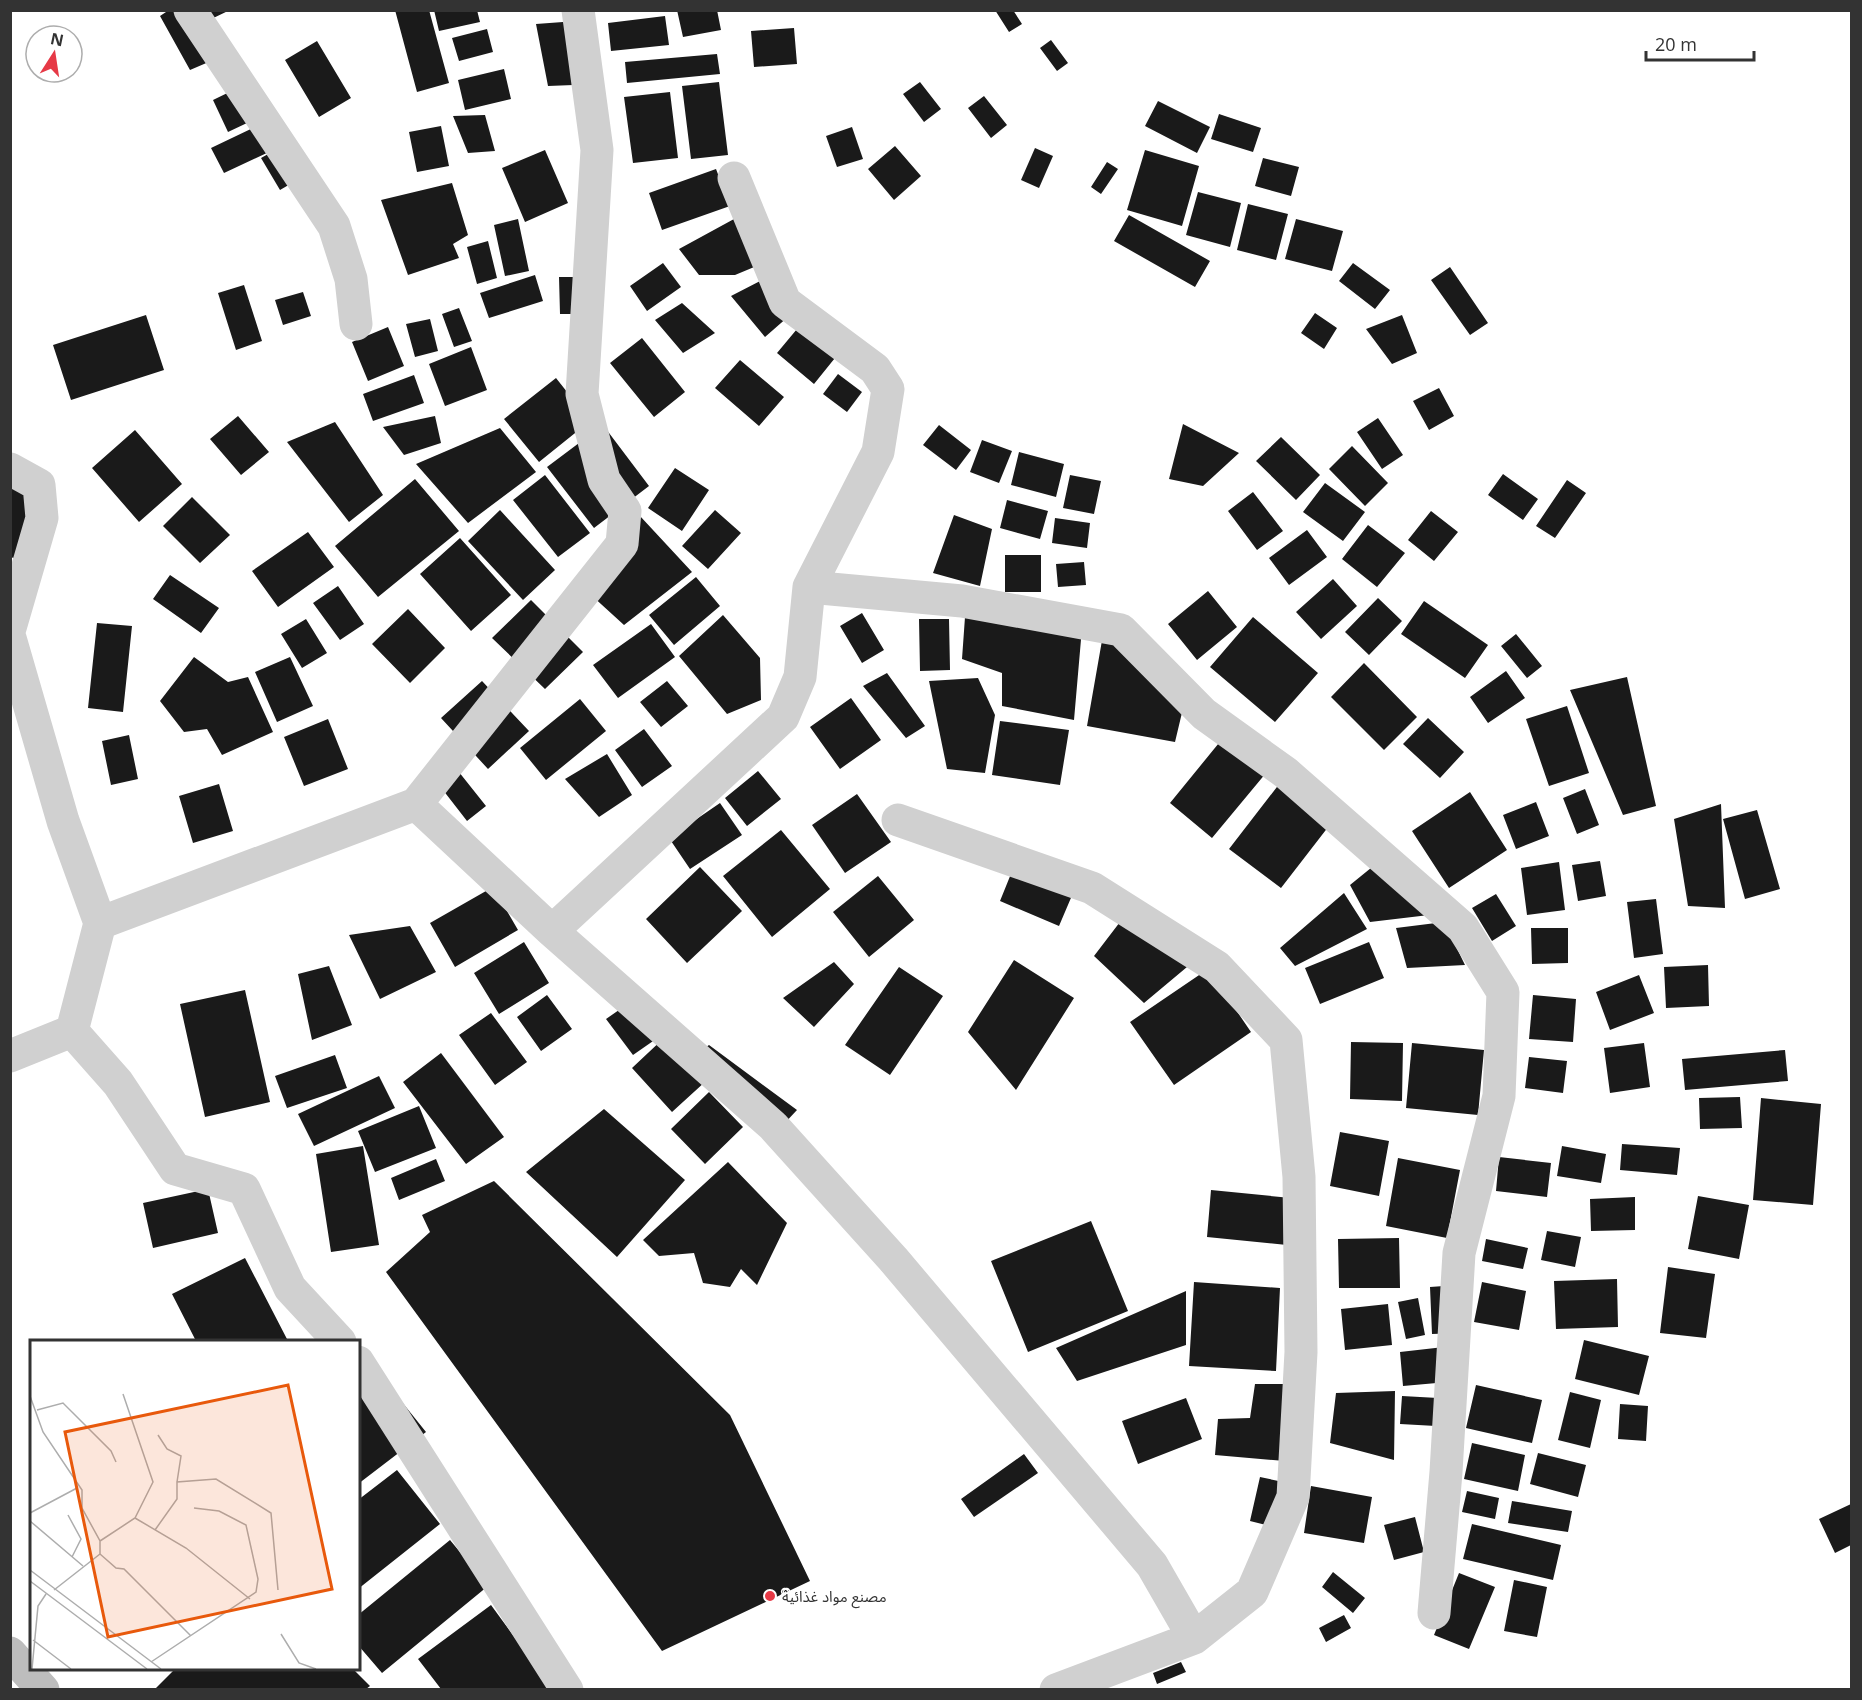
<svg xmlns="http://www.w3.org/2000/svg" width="1862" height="1700" viewBox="0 0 1862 1700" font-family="'Open Sans','Noto Sans Arabic',sans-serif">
<rect width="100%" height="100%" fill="#fff"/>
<path fill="#1a1a1a" d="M169,10h61l-25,12 13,36 -28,12 -30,-54z
M395,10h34l20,73 -32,9z
M434,10h43l3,12 -41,9z
M677,10h40l4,20 -38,7z
M995,10h18l9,14 -13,8z
M665,16l4,29 -58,6 -3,-28z
M590,20l9,64 -51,2 -12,-62z
M794,28l3,36 -43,3 -3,-36z
M487,29l6,23 -34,9 -7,-23z
M1051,40l17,23 -11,8 -17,-23z
M317,41l34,57 -32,19 -34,-57z
M717,54l3,20 -93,9 -2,-21z
M504,69l7,30 -46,11 -7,-30z
M719,82l9,73 -37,4 -9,-73z
M920,82l21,27 -17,13 -21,-28z
M248,83l16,32 -36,17 -15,-32z
M670,92l8,66 -45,5 -9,-66z
M984,96l23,29 -16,13 -23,-30z
M1158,101l52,26 -13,26 -52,-27z
M1219,114l42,14 -8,24 -42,-13z
M485,115l10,36 -27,2 -15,-37z
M272,119l12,26 -60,28 -13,-25z
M441,126l8,40 -32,6 -8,-40z
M852,127l11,32 -26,8 -11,-31z
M286,144l18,32 -24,14 -19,-32z
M895,146l26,30 -27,24 -26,-31z
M1035,148l18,8 -14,32 -18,-8z
M545,150l23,53 -43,19 -23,-54z
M1145,150l54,16 -17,60 -55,-16z
M1263,158l36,9 -8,29 -36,-10z
M1107,162l11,7 -17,25 -10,-7z
M716,169l14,37 -68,24 -13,-37z
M452,183l16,52 -15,9 6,14 -51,17 -27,-75z
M1198,192l43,11 -11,44 -44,-12z
M1248,204l40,10 -12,46 -39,-10z
M1129,215l81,46 -15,26 -81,-46z
M518,219l11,52 -24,5 -11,-51z
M734,219l25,46 -24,10h-36l-20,-26z
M1296,219l47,12 -11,40 -47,-12z
M488,241l9,37 -20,6 -10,-37z
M663,263l18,24 -34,24 -17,-25z
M1353,263l37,27 -15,19 -36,-28z
M1450,267l38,56 -18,12 -39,-55z
M774,274l31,28 -40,35 -34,-41z
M535,275l8,26 -54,17 -9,-25z
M559,277h34l1,37h-34z
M244,285l18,56 -26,9 -18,-57z
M303,292l8,24 -28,9 -8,-25z
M682,303l33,30 -32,20 -28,-33z
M459,308l13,33 -18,6 -12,-33z
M1315,313l22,15 -13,21 -23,-16z
M146,315l18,55 -93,30 -18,-55z
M1402,315l15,38 -25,11 -26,-35z
M430,319l8,32 -23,6 -9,-33z
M802,323l37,30 -25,31 -37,-31z
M388,327l16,39 -36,15 -16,-39z
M642,338l43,54 -31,25 -44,-54z
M471,347l16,43 -42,16 -16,-42z
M740,360l44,37 -25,29 -44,-38z
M838,374l24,18 -15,20 -24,-18z
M414,375l10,28 -51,18 -10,-27z
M556,378l34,43 -51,41 -35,-43z
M1439,388l15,28 -25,14 -16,-29z
M238,416l31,36 -28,23 -31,-36z
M435,416l6,27 -37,12 -21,-28z
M1378,418l25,37 -21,14 -25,-37z
M335,422l48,73 -34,27 -62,-80z
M1183,424l56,29 -36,33 -34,-7z
M603,425l46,61 -55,42 -47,-61z
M939,425l32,25 -15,20 -33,-25z
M500,428l36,44 -68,51 -52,-59z
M135,430l47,54 -43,38 -47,-54z
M1281,437l39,38 -24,25 -40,-39z
M982,440l30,11 -13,32 -29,-11z
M1352,446l36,37 -23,23 -36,-37z
M1019,452l45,12 -8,33 -45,-12z
M675,468l34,22 -27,41 -34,-23z
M1503,474l35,25 -15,21 -35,-25z
M545,475l45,58 -32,24 -45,-57z
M1070,475l31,6 -7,33 -31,-6z
M415,479l44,52 -81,66 -43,-51z
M1567,480l19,13 -31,45 -19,-12z
M10,482l36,8 -17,72 -19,-5z
M1325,483l40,29 -22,29 -40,-29z
M1253,492l30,39 -26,19 -29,-39z
M192,497l38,38 -30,28 -37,-37z
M1007,500l41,11 -8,28 -40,-11z
M500,510l55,60 -32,30 -55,-59z
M715,510l26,23 -33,36 -26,-23z
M1431,511l27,21 -24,29 -26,-21z
M954,515l38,14 -12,57 -47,-13z
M640,516l52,56 -68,53 -45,-41z
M1055,518l35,5 -3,25 -35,-5z
M1368,525l37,28 -28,34 -35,-28z
M1307,530l20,27 -38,28 -20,-27z
M308,532l26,35 -56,40 -26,-36z
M460,538l51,57 -40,36 -51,-57z
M1005,555h36v37h-36z
M1084,562l2,23 -28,2 -2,-23z
M170,575l49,33 -18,25 -48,-34z
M696,577l24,29 -46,39 -25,-30z
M1333,579l24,27 -36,33 -25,-27z
M338,586l26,38 -24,16 -27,-37z
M1208,591l29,36 -40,33 -29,-36z
M1378,598l24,23 -33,34 -24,-23z
M531,600l52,52 -38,37 -53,-51z
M1424,601l64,44 -23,33 -64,-44z
M408,609l37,39 -35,35 -38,-39z
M862,613l22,37 -22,13 -22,-37z
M723,615l37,43 1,42 -34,14 -48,-58z
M965,617l117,11 -8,92 -72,-14v-33l-40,-14z
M1253,617l65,56 -43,49 -65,-55z
M306,619l21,34 -25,15 -21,-34z
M919,619h30l1,51 -30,1z
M97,623l35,3 -9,86 -35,-4z
M651,624l24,33 -57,41 -25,-33z
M1104,629l81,71 -10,42 -88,-16z
M1516,634l26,32 -15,12 -26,-32z
M194,657l34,25 20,-5 25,55 -51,23 -15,-26 -23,3 -24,-31z
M290,657l23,49 -36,16 -22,-50z
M1364,663l53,54 -33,33 -53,-53z
M1506,671l19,27 -37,25 -18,-26z
M887,673l38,53 -19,12 -43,-52z
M1627,677l29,129 -33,9 -53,-125z
M978,678l17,37 -10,58 -38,-4 -18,-88z
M482,681l47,50 -41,38 -47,-51z
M667,681l21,25 -27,21 -21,-25z
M851,698l30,42 -41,29 -30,-42z
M580,699l26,32 -60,49 -26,-32z
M1567,706l22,67 -40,13 -23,-67z
M1428,718l36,34 -24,26 -37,-34z
M328,719l20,50 -44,17 -20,-49z
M1000,721l69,9 -9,55 -68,-10z
M644,729l28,37 -30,21 -27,-37z
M129,735l9,44 -27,6 -9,-44z
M1223,738l43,35 -54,65 -42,-35z
M607,754l25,41 -33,22 -34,-38z
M447,757l39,49 -19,15 -38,-49z
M758,771l23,28 -34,27 -22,-28z
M1280,783l52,39 -51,66 -52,-39z
M219,784l14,47 -40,12 -14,-47z
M1585,789l14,36 -22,9 -14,-36z
M1470,792l37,58 -58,38 -37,-57z
M857,794l34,48 -46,31 -33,-48z
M1536,802l13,34 -33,13 -13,-34z
M720,803l22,32 -52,34 -21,-31z
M1721,804l4,104 -37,-2 -14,-87z
M1757,810l23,79 -35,10 -22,-80z
M781,830l49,59 -58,48 -49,-61z
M1019,854l60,25 -20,47 -59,-25z
M1382,859l47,56 -59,7 -20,-37z
M1600,861l6,35 -28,5 -6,-36z
M1559,862l6,48 -38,5 -6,-47z
M700,867l42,44 -55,52 -41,-44z
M878,876l36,44 -45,37 -36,-45z
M493,887l25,43 -63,37 -25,-44z
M1344,893l23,36 -72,37 -15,-18z
M1496,894l20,32 -24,15 -20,-33z
M1656,899l7,55 -29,4 -7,-56z
M1136,901l51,66 -43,36 -50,-47z
M1444,922l21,43 -58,3 -11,-40z
M410,926l26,46 -56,27 -31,-64z
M1531,928h37v35l-36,1z
M524,942l25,41 -50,31 -25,-41z
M1369,942l15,36 -64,26 -15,-36z
M1014,960l60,38 -58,92 -48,-58z
M834,962l20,22 -40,43 -31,-29z
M1708,965l1,41 -43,2 -2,-41z
M329,966l23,59 -40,15 -14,-66z
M899,967l44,29 -53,79 -45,-30z
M1208,969l43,63 -77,53 -44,-63z
M1639,975l15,38 -44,17 -14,-38z
M245,990l25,112 -65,15 -25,-113z
M547,995l25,34 -31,22 -24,-34z
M1533,995l43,4 -3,43 -44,-3z
M629,1003l27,36 -23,16 -27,-36z
M491,1013l36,49 -32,23 -36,-50z
M665,1037l41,44 -34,31 -40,-44z
M1351,1042l52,1 -1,58 -52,-2z
M1412,1043l72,7 -6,65 -72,-7z
M1644,1043l6,44 -40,6 -6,-45z
M709,1045l88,65 -30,32 -74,-86z
M1785,1050l3,31 -103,9 -3,-31z
M441,1053l63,84 -38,27 -63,-82z
M335,1055l12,33 -60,20 -12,-32z
M1529,1057l38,4 -4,32 -38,-5z
M379,1076l16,32 -81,38 -16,-32z
M709,1092l34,35 -38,37 -34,-35z
M1740,1097l2,31 -42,1 -1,-31z
M1761,1098l60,6 -8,101 -60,-5z
M419,1106l17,42 -61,24 -17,-41z
M604,1109l81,71 -68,77 -91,-85z
M1340,1132l49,9 -10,55 -49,-10z
M1622,1144l58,4 -3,27 -57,-5z
M363,1146l16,99 -48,7 -15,-98z
M1562,1146l44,8 -5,29 -44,-7z
M1499,1157l52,6 -4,34 -51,-6z
M1398,1158l62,12 -13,68 -61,-12z
M436,1159l9,22 -46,19 -8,-22z
M728,1162l59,61 -30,62 -16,-16 -11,18 -27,-4 -9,-30 -35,3 -16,-16z
M494,1181l236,234 80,166 -148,70 -276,-379 44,-40 -8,-17z
M208,1189l10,44 -65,15 -10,-45z
M1211,1190l80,8 -4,47 -80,-8z
M1698,1196l51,9 -10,54 -51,-10z
M1635,1197v33l-44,1 -1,-32z
M1091,1221l37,90 -100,41 -37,-91z
M1547,1231l34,6 -6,30 -34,-7z
M1399,1238l1,50h-61l-1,-49z
M1486,1239l42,9 -5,21 -41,-8z
M245,1258l43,83h-92l-24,-47z
M1668,1267l47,7 -9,64 -46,-5z
M1617,1279l1,48 -62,2 -2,-48z
M1194,1282l86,6 -4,83 -87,-5z
M1482,1282l44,9 -7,39 -45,-8z
M1458,1285l2,48 -28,1 -2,-47z
M1186,1291v54l-109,36 -21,-33z
M1418,1298l7,37 -19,4 -8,-37z
M1388,1304l4,41 -47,5 -4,-41z
M1584,1340l65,16 -10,39 -64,-16z
M1444,1347l4,35 -45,4 -3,-34z
M369,1361l57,71 -68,52v-115z
M1255,1384h36l-6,77 -70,-6 3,-36 32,-1z
M1476,1385l66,15 -10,43 -66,-15z
M1395,1391l-1,69 -64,-17 6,-50z
M1570,1392l31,8 -11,48 -32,-8z
M1402,1396l54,3 -2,28 -54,-3z
M1186,1398l16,41 -64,25 -16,-43z
M1620,1404l28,2 -2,35 -28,-2z
M1472,1443l53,12 -7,36 -54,-12z
M1538,1453l48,12 -8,32 -48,-13z
M1024,1454l14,19 -64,44 -13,-18z
M397,1470l43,54 -82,65v-89z
M1260,1477l28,6 -10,45 -28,-7z
M1311,1486l61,11 -8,46 -60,-10z
M1467,1491l32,7 -4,21 -33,-7z
M1512,1501l60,10 -4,21 -60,-9z
M1851,1504v41l-16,8 -16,-34z
M1415,1517l9,35 -30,8 -10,-35z
M1472,1524l89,21 -8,35 -90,-21z
M450,1540l38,46 -106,87 -24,-28v-30z
M1333,1572l32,26 -12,15 -31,-26z
M1459,1573l36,14 -26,62 -35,-14z
M1514,1580l33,7 -10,50 -33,-6z
M491,1605l59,81 -5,3h-104l-23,-30z
M1344,1615l7,13 -25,14 -7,-14z
M1181,1662l5,10 -29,12 -4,-11z
M176,1668h176l18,18 -4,3h-211z"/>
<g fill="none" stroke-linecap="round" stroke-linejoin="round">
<path stroke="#d0d0d0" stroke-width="33" d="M190,10l144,216 17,53 5,45
M734,178l51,124 90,67 13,20 -10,63 -69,135
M10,469l29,16 3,33 -32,110
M10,638l53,183 37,102 -28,108 46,52 57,86 69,20 46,99 50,54
M416,804l136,127 221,195 120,133 259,306 42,73
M898,820l194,68 125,79 69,73 13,137 2,175 -8,145 -41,95 -58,46 -138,52
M100,923l316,-119 206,-260 3,-33 -21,-31 -22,-86 15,-244 -19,-140
M552,931l231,-214 17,-40 9,-90 153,14 159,29 83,84 82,59 177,155 40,64 -4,104 -40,157 -13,219 -12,141
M10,1056l62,-25
M358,1362l209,328"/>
<path stroke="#bdbdbd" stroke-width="33" d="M10,1653l33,37"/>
</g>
<circle fill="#e63946" stroke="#fff" stroke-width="2" cx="770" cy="1596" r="6"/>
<g text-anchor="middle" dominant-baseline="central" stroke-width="6" stroke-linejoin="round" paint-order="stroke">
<g font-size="15" fill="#333" stroke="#fff" text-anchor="start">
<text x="782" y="1596">مصنع مواد غذائية</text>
</g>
</g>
<g transform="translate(30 1340)">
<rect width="330" height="330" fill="#fff"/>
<path fill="none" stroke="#adadad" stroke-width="1.5" d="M0,56l13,36 39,58v18l18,33v13l16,14 8,1 67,67M7,70l26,-7 48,48 5,11M128,95l9,14 14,7 -4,26M0,173l47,-25M38,175l13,24 -9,18M105,178l51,30 64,51M0,181l53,45M125,190l22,-31v-17l39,-3 55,34 7,77M70,201l35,-23 18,-36 -30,-88M0,230l131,99M0,241l117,88M24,250l46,-36M251,294l18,29 17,6M3,300l38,29M121,322l105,-70 2,-13 -12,-54 -27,-14 -25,-3M2,329l6,-63 8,-12"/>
<path fill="#e8590c" fill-opacity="0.15" stroke="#e8590c" stroke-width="3" d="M258,45l44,204 -224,48 -43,-205z"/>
<rect width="330" height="330" fill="none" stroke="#333" stroke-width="3"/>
</g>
<rect width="1862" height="1700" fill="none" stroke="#333333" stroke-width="24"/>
<g transform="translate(54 54) rotate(12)"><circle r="28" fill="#ffffff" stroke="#adadad" stroke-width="1.5"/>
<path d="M0-4.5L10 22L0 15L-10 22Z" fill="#e63946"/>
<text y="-9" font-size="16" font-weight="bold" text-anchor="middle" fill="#333333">N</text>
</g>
<path d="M1646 51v9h108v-9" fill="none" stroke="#333333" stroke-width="3"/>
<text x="1655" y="51" font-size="18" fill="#333333" stroke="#ffffff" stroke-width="4.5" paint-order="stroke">20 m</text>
</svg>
